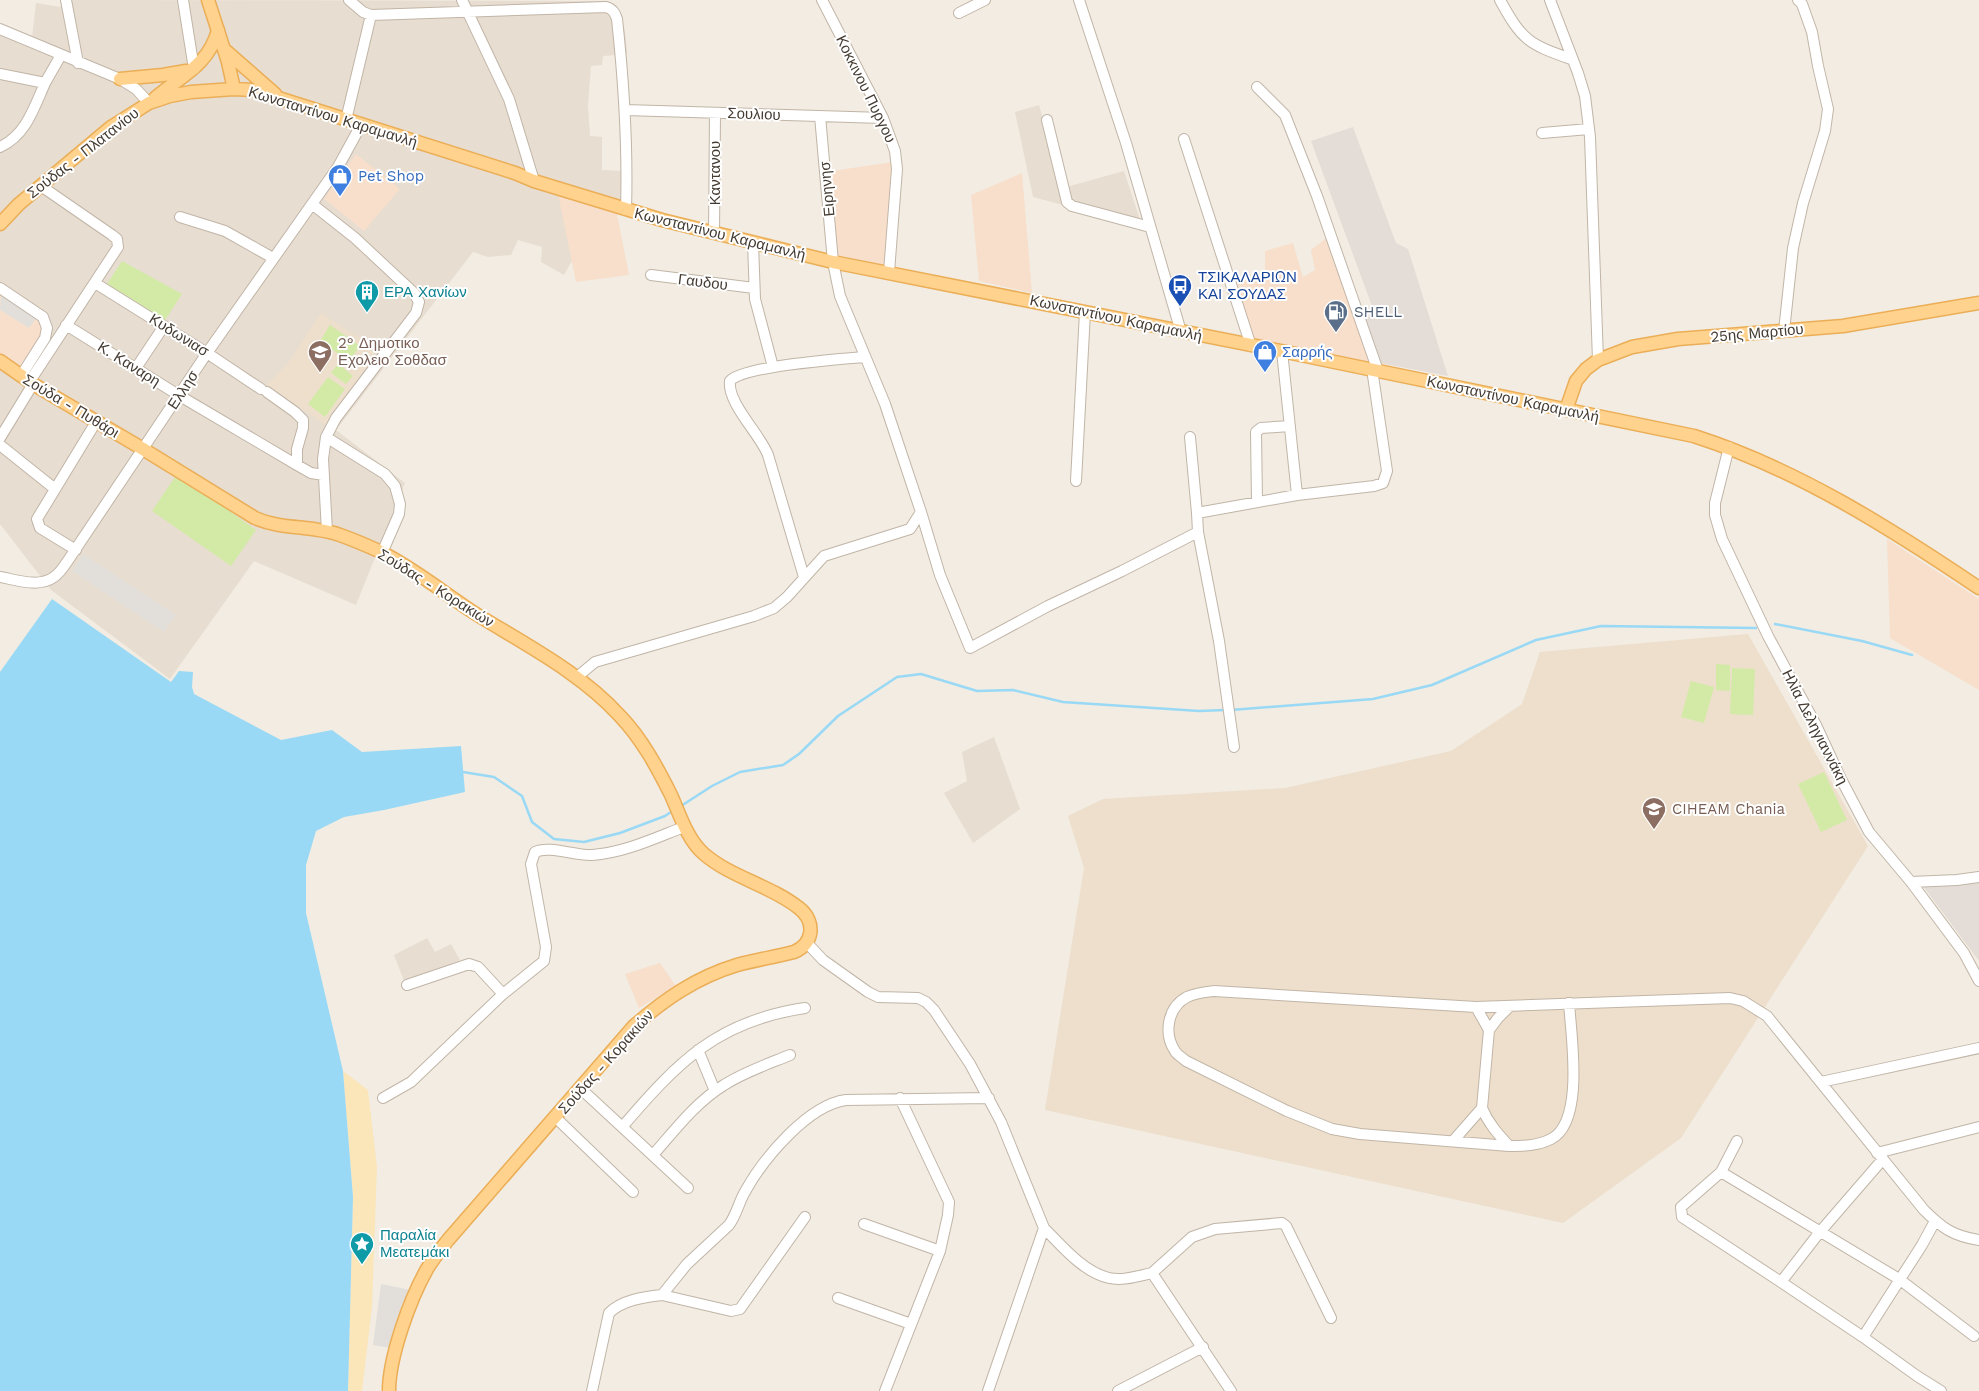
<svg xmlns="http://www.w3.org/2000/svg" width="1979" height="1391" viewBox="0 0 1979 1391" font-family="'Work Sans',sans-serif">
<rect width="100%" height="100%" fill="#f2ece2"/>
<path fill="#e7ddd0" d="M60,0l546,1 13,9 6,21 2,23 -24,2 -1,9 -11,1 -3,39 2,31 12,1v33l20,1 7,36 -71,-22 15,74 -9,16 -23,-13 1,-15 -24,-7 -7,15 -23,2 -15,-5 -137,178 69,53 -49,122 -102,-44 -84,118 -119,-89 -51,-66v-499l32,13 4,-35 25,4z
M1039,105l24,83 61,-17 18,55 -109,-29 -18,-85z
M994,737l26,72 -47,34 -29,-50 23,-12 -5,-29z
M427,938l8,14 16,-8 9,16 -55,23 -11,-28z"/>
<path fill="#f7dfcb" d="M356,154l44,35 -36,42 -40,-32z
M893,162l-3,104 -53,-11 -5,-84z
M1022,173l10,120 -53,-12 -8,-86z
M558,194l59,20 12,61 -53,7z
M1329,236l44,131 -121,-27 -19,-61 32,-7v-21l28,-8 10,34 12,-7 -4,-20z
M0,291l52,35 -22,49 -30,-20z
M1887,539l92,60v91l-89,-52z
M660,963l16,23 -37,22 -14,-34z"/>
<path fill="#e4ddd7" d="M1353,127l43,116 12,6 40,127 -68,-13 -17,-54 9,-3 -61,-165z
M1979,879v82l-56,-75z"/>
<path fill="#eddfcb" d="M321,313l57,37 -52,75 -59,-40 22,-23z
M1748,634l120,212 -187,292 -118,85 -518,-113 39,-242 -16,-52 35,-17 182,-11 166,-37 71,-47 18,-52z"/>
<path fill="#d3eaa7" d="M122,261l60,33 -17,26 -58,-36z
M330,325l30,21 -11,15 -29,-20z
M338,364l15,12 -7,8 -15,-11z
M328,377l17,12 -20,28 -17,-13z
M177,474l79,56 -25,36 -79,-55z
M1716,664l14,1v26l-14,-1z
M1732,668l23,1 -2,46 -23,-1z
M1691,681l23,6 -10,36 -23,-6z
M1824,772l23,48 -26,12 -23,-48z"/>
<path fill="#fbe6ba" d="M343,1071l25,19 9,77 -5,140 -10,84h-14l5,-194z"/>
<path fill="#e2dfdb" d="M1,295l36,22 -8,11 -29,-18z
M83,554l93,61 -12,17 -92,-61z
M381,1284l30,6 -21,58 -17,-3z"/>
<path fill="#99d9f5" d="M52,599l119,83 8,-11 14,1 -1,15 2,7 87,46 51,-10 30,22 99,-6 4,46 -81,18 -40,7 -28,14 -10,34v48l37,158 10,126 -5,194h-348v-719z"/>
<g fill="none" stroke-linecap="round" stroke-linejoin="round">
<path stroke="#99d9f5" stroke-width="2.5" d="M1775,624l87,17 50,14
M1231,710l142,-11 59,-14 104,-45 65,-14 155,2
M463,772l31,5 28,19 10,26 22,17 30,3 36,-9 45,-17 9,-6
M681,806l31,-20 28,-14 43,-7 16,-11 39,-38 59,-39 24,-3 56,17 36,-1 50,12 136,9 26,-1"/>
<g stroke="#c1b5a7" stroke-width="12">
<path id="minor" d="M66,0l12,63
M183,0l11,69
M349,0l14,12 8,3 235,-8c7,2 9,6 11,12 7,65 11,126 9,191
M462,0l47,99 25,82
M822,0l61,118 12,33 2,18 -8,103
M1079,0l47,143 55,189
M1500,0c22,40 28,44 71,59
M1550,0l28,73 7,23 5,41 8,223
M959,13l26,-13
M0,29l120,50 16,10 13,14
M0,74l45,9 16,-28
M1257,87l28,28 32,81 61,175
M625,110l258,8
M346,120l25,-105
M1047,120l20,82 5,4 78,21
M1542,133l47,-4
M1184,139l67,207
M0,147c26,-12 34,-39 45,-64
M312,204l43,34 59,55 5,9 -3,11 -80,105 -10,19 -3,22 4,72
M180,217l45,14 48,27
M714,234l1,-121
M753,243l2,56 18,68
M651,275l103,13
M95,283l112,70 54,36
M0,288l43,29 4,11 -2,10 -24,38
M66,325l114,71 117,69
M1784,331l9,-83 10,-45 22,-72 3,-22 -10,-43 -6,-34 -10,-28 -4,-4
M1282,351l15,144
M136,368l28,-42
M30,381l88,-134 -1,-8 -5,-4 -71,-49
M267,392l28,20 8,8v8l-6,21v16l14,8 13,2
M326,437l59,37 10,12 5,18 -1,10 -17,39
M1190,437l7,76
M0,438l33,-54
M0,445l55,44
M1729,447l-14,56v12l7,24 46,97 48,89 25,54 28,53 42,50 53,71 15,28
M1076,481l9,-169
M1257,502l-1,-70 5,-4 29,-2
M921,512l19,63 30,73 78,-42 74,-35 76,-39 -1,-19 100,-18 77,-9 9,-3 4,-12 -15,-102
M1198,532l21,109 15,106
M76,550l-36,-22 -3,-9 59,-97
M0,577c17,3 39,11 54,0 6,-4 11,-12 15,-18l138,-206 131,-186 23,-42
M804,577l-36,-122c-8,-21 -41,-52 -38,-74 13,-15 112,-22 135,-24
M577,677l18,-15 159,-46 20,-8 13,-11 37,-41 86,-27 11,-17 -36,-108 -45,-108 -7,-34 -13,-146
M1911,882l46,-2 22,-3
M807,943l16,17 45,32 10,5 40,1 8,4 8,8 36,54 31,58 43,106 -56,163
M407,985l62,-21 9,3 25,27
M1569,1003c2,32 16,119 -18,136 -14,7 -28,7 -42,7l-149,-12 -28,-5 -45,-18 -101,-50c-3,-3 -9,-6 -11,-10 -12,-18 -7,-44 12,-54 8,-4 18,-5 27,-6l262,16 254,-9 13,3 24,15 157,194c18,18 29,26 55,30
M1476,1007l13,23
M698,1050l17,41
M1821,1082l158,-34
M580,1088l108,100
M383,1098l28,-16 92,-88 41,-33 2,-14 -15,-83 4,-12c14,-7 40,4 57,3 32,-2 63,-17 92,-28
M555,1117l78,75
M623,1126c55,-64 94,-105 182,-118
M1453,1141l29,-33
M1737,1141l-16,31 178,107 75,57
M1509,1146c-11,-12 -21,-23 -27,-38l7,-78 9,-12 12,-12
M1877,1153l102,-26
M653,1155c21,-24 43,-53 71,-70 20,-13 44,-21 66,-30
M1883,1159l-64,74 -38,49 82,55 54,39 24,15
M1721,1172l-40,35 1,10 99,65
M864,1224l76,27
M1044,1228c18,18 39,44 65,50 14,3 29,-2 43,-5l79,118
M1152,1273l40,-36 23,-8 67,-6 4,3 45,92
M662,1295l69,16 9,-2 65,-92
M838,1298l73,26
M1863,1337l59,-92 13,-24
M592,1391l17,-78c13,-13 35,-16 53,-18l25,-31 42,-39c8,-11 10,-24 17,-35 18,-32 62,-85 100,-90l143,-2
M885,1391l55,-140 8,-36 1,-13 -49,-104
M1118,1391l85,-44"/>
</g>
<g stroke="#ebae57" stroke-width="15">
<path id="major" d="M208,0l20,62 6,27
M226,51l49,43
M120,79l43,-4 23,-4
M155,98c26,-22 54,-33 63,-68
M0,224l19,-20 92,-77 38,-24 21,-7 21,-4 43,-3 19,1 262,83 19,8 128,39 171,42 458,91 403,83c103,33 196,92 285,152
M0,361l33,23 110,65 112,69c27,12 58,7 85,17 14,5 28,11 41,17 34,17 64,42 95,62 50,31 105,59 144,102 22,23 37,51 51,79 9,20 16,44 33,59 28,24 66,31 95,54 17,13 15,36 -5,44 -19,5 -39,8 -57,13 -40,12 -72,34 -103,61l-186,214c-7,9 -15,19 -21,29 -17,30 -38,88 -38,122
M1566,410l10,-29 10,-12 12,-9 34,-13 46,-8 165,-13 136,-23"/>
</g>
<use href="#minor" stroke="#fff" stroke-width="10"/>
<use href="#major" stroke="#ffd28e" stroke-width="12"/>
</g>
<defs>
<g id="shop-pin" transform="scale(1.25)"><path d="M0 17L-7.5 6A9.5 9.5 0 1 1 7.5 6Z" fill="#3f7fe0" stroke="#fff"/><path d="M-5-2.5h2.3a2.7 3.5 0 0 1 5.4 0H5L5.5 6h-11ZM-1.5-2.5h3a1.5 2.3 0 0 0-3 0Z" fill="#fff"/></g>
<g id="bus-pin" transform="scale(1.25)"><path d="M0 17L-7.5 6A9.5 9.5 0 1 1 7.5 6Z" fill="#1a4fb4" stroke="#fff"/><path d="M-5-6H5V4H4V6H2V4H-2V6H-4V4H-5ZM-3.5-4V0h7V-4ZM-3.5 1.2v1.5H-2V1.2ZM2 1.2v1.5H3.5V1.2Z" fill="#fff"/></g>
<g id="building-pin" transform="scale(1.25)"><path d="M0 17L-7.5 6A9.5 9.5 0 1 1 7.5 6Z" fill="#0f9aa8" stroke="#fff"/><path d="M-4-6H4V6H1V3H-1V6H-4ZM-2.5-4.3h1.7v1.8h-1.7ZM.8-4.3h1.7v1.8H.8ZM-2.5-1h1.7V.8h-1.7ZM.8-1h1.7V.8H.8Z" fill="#fff"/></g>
<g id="fuel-pin" transform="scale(1.25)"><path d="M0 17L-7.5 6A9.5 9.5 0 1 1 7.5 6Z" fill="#5c6f8a" stroke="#fff"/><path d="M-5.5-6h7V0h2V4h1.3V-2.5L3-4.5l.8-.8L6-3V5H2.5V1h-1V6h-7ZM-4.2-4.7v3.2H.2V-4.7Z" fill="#fff"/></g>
<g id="school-pin" transform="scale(1.25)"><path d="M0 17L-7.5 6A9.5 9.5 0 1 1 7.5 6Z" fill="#8d6e63" stroke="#fff"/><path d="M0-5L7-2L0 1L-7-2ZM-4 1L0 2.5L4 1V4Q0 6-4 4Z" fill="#fff"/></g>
<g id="university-pin" transform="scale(1.25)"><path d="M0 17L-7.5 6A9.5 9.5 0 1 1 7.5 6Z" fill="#8d6e63" stroke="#fff"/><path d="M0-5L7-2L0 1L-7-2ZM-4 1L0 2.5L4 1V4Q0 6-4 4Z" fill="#fff"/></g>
<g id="sight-pin" transform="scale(1.25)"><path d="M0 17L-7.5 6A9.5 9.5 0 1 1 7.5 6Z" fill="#0f9aa8" stroke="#fff"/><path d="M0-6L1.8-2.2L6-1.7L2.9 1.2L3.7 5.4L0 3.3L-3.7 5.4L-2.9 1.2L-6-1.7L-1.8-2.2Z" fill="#fff"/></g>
</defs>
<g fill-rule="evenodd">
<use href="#shop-pin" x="340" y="176"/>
<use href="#bus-pin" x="1180" y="286"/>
<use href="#building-pin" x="367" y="292"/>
<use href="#fuel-pin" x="1336" y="312"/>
<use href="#school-pin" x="320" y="352"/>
<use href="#shop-pin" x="1265" y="352"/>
<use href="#university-pin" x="1654" y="809"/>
<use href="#sight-pin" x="362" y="1244"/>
</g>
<g text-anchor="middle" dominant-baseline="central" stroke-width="4" stroke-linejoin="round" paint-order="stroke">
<g font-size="15" fill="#443b32" stroke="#fff">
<text transform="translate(866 89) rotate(64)">Κοκκινου Πυργου</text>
<text transform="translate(754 114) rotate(2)">Σουλιου</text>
<text transform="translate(333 117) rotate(17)">Κωνσταντίνου Καραμανλή</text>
<text transform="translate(83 153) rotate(-38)">Σούδας - Πλατανίου</text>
<text transform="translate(715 173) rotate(-90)">Καντανου</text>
<text transform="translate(827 189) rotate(-95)">Ειρηνησ</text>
<text transform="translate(720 234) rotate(14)">Κωνσταντίνου Καραμανλή</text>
<text transform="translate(703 282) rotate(7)">Γαυδου</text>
<text transform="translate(1116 318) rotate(12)">Κωνσταντίνου Καραμανλή</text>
<text transform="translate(1757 333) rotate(-5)">25ης Μαρτίου</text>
<text transform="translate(179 335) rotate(32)">Κυδωνιασ</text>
<text transform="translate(129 364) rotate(32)">Κ. Καναρη</text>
<text transform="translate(183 390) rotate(-57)">Ελλησ</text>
<text transform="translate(1513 399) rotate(12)">Κωνσταντίνου Καραμανλή</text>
<text transform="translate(71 406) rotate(31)">Σούδα - Πυθάρι</text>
<text transform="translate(436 588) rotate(32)">Σούδας - Κορακιών</text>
<text transform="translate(1815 727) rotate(63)">Ηλία Δεληγιαννάκη</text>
<text transform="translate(606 1062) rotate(-48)">Σούδας - Κορακιών</text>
</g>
<g font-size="15" fill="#366cbe" stroke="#fff" text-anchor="start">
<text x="358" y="176">Pet Shop</text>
<text x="1282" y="352">Σαρρής</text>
</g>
<g font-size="15" fill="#164399" stroke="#fff" text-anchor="start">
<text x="1198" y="277">ΤΣΙΚΑΛΑΡΙΩΝ<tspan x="1198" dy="17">ΚΑΙ ΣΟΥΔΑΣ</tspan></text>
</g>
<g font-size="15" fill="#0d838f" stroke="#fff" text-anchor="start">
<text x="384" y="292">ΕΡΑ Χανίων</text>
<text x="380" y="1235">Παραλία<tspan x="380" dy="17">Μεατεμάκι</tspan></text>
</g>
<g font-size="15" fill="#4e5e75" stroke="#fff" text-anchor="start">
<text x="1354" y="312">SHELL</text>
</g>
<g font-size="15" fill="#785e54" stroke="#fff" text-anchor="start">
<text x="338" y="343">2° Δημοτικο<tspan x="338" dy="17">Εχολειο Σοθδασ</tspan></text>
<text x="1672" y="809">CIHEAM Chania</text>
</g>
</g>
</svg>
